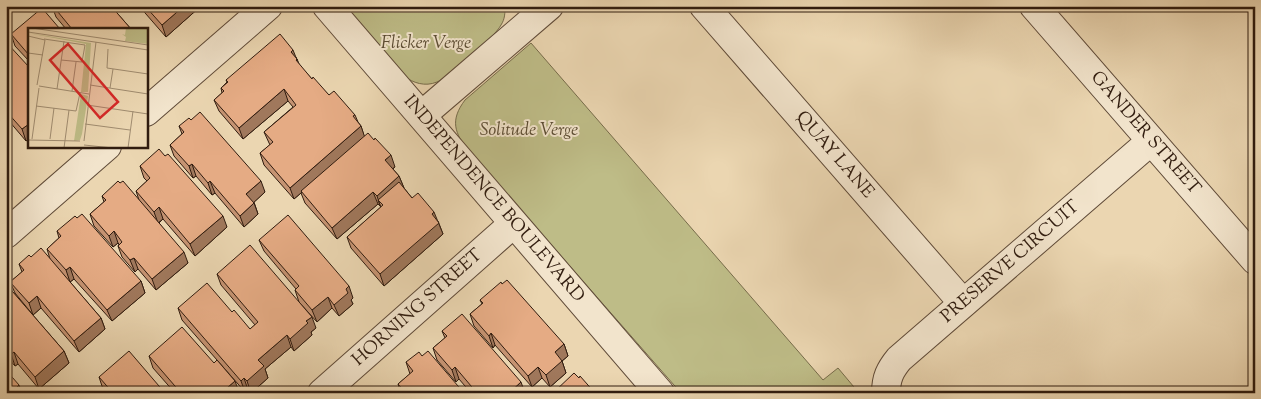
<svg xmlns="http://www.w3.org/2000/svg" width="1261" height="399" viewBox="0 0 1261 399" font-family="'Sorts Mill Goudy',serif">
<rect width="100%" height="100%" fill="#ebd6b1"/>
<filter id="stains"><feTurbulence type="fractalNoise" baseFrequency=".004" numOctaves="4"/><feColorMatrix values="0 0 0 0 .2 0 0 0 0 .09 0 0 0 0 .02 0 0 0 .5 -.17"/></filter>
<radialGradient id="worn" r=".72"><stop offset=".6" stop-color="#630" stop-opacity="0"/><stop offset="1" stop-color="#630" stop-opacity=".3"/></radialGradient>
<path fill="#bebc87" stroke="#776c4b" d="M343,6h162c0,7 0,13 -4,19 -7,13 -51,52 -64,57 -12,5 -24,1 -33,-6z
M531,43l292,337 15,-12 21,25h-178l-212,-242c-15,-18 -19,-31 -4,-51z"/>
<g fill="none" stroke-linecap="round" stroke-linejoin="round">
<g stroke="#5f4a38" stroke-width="30">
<g id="minor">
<path id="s1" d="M327,6l333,387"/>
<path id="s2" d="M704,6l259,297"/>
<path id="s3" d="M1034,6l221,254"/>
<path d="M146,112l122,-106"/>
<path d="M422,115l127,-109"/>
<path d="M6,234l101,-88"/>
<path id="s4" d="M322,393l191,-169"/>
<path id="s5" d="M886,393c0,-15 4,-23 13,-34l252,-218"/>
</g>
</g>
<use href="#minor" stroke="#f2e4cc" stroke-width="28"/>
</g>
<path fill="#c59372" stroke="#301c0f" d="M52,6h59l20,23h-65l-10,-12z
M139,6h62l-35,31z
M29,29v32l-14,-15 -4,-12z
M6,42l20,99 -17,-20 -3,-7z
M296,57l3,8 13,14 17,16 26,20 3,7 3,4 3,10 31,31 -2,2 6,7 5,12 8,10 26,23 5,13 -59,52 -33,-38 -4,-11 34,-30 -3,-3 -41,35 -32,-36 -4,-10 -7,6 -30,-34 -4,-12 10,-8 -6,-13 29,-25 -5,-6 -45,38 -24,-28 -5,-11 8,-7 -1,-5 6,-6 -1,-2z
M179,126l86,66 -11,10 4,12 -14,13 -29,-34 -3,2 -16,-19 -3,2 -19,-22 -4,-11 12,-11z
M140,166l87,61 -32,29 -32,-37 -4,4 29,40 -32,27 -18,-21 -3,3 -13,-15 -4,-11 1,-2 -1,-1 -5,4 -19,-21 -4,-12 14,-12 -2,-6 37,4 -3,-9 11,-10 -3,-3z
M57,231l84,50 4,12 -33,28 -38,-42 -4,3 31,36 4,11 -26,23 -38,-44 -8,7 -18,-22 -5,-11 12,-10 -3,-8 12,-7 19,2 -3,-10 12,-11z
M259,240l94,58 -2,2 2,4 -14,12 -7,-8 -15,14 -18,-20 -4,-12 1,-1 -32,-38z
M217,274l99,54 -5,4 1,3 -18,16 -3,-4 -26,22 3,9 -17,15 -3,-3 -3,2 -63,-72 -4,-12 54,4 18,17 5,-4 -34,-40z
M6,284l58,67 5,12 -30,26 -21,-25 -3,2 -9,-10z
M480,300l84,44 4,12 -6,5 4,12 -16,14 -8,-9 -10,9 -37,-42 -2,3 -19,-22 -4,-12 12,-10z
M442,331l83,62h-54l-12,-14 -3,3 -19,-22 -4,-12 12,-10z
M149,356l90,36 -1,1h-63l-22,-25z
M422,356l42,37h-63l-3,-9 12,-10 -4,-12z
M99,377l66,16h-58l-4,-4z"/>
<path fill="#a0785c" stroke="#301c0f" d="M184,6h17l-35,31 -4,-12z
M293,50l4,10v-1l5,12 -11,-19z
M284,89l4,12 -45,38 -4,-11z
M29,124v15l-3,2 -4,-12z
M361,126l4,12 -71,61 -4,-11z
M391,155l4,12 -6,4 -4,-11z
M192,164l4,12 -3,2 -4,-12z
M399,176l5,12 -26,12 3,8 -4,-12z
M210,181l5,12 -3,2 -4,-12z
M261,181l4,11 -15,14 -4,-12z
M373,192l5,12 -41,35 -5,-11z
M254,203l4,11 -14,13 -4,-11z
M159,207l4,12 -5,4 -4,-11z
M434,212l9,22 -59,52 -4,-12z
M223,216l4,11 -32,29 -5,-12z
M114,231l4,12 -5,4 -4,-11z
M184,252l4,11 -32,27 -4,-11z
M134,258l4,11 -3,3 -5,-12z
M70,267l4,12 -4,3 -4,-12z
M141,281l4,12 -33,28 -5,-11z
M349,286l4,12 -2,2 2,4 -14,12 -5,-11 12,-16z
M37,296l4,12 -8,7 -4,-12z
M328,297l4,11 -15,14 -5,-12z
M312,317l4,11 -5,4 1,3 -18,16 -4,-12 16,-18z
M101,318l4,11 -26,23 -5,-11z
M491,333l4,12 -2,3 -4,-12z
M287,335l4,12 -26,22 3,9 -17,15 -4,-12 11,-21z
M564,344l4,12 -6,5 4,12 -16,14 -4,-12 9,-23z
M64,351l5,12 -30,26 -4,-12z
M14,352l4,12 -3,2 -4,-12z
M455,367l4,12 -3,3 -4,-12z
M538,367l4,11 -10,9 -4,-11z
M244,378l4,12 -3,2 -4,-11z
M235,381l4,11 -18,1z
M521,382l4,11h-16z
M19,385l3,8h-11z"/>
<path fill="#e5ab84" stroke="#301c0f" d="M53,6h58l20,23h-59z
M145,6h39l-22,19z
M42,8l18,21h-31v26l-18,-21z
M280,34l13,16 -2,2 6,7 -1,1 16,19 1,-2 16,18 5,-4 21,24 -2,1 8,10 -71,62 -30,-35 13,-11 -9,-10 32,-27 -12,-16 -45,39 -25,-28 10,-9 -3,-3 7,-6 -2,-2z
M6,42l23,25v57l-7,5 -16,-18v-3l2,-1 -2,-2z
M200,112l61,69 -15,13 8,9 -14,13 -30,-35 -2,2 -16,-19 -3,2 -19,-21 14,-13 -5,-6 10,-8 2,2z
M368,133l6,7 1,-2 16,17 -6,5 14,16 -22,20 -4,-4 -41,36 -31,-37z
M159,149l6,7 3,-2 55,62 -33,28 -31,-37 -5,5 -18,-21 14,-13 -10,-12z
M118,181l2,2 3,-2 61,71 -32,27 -18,-21 -4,2 -12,-14 4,-4 -8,-11 -5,5 -19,-22 16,-14 -4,-4z
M399,182l13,16 6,-5 16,19 -2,2 7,9 -59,51 -33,-37 36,-32 -5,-5z
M82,214l59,67 -34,29 -37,-43 -4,3 -19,-21 14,-13 -4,-5 18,-15 2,2z
M288,215l61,71 -3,3 2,4 -14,12 -6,-8 -16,13 -17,-20 4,-4 -40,-46z
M250,245l62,72 -6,4 2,2 -18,16 -3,-4 -29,25 6,6 -17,15 -3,-3 -3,3 -63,-73 29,-25 25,29 2,-2 16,19 8,-7 -41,-48z
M41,248l60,70 -27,23 -37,-45 -8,7 -19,-21 14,-12 -5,-6 10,-9 2,2z
M507,280l57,64 -9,8 7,9 -16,14 -8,-8 -10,9 -37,-43 -2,3 -19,-22 13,-11 -3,-3 21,-18 1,2z
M6,284l58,67 -29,26 -21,-25 -3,2 -5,-5z
M462,314l59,68 -12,11h-32l-22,-26 -3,3 -19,-22 14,-12 -5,-5z
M182,327l32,36 3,-3 18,21 -14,12h-40l-32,-37z
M129,351l36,42h-52l-14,-16z
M428,351l36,42h-58l-8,-9 15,-13 -7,-9 13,-10 3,4z
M6,370l13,15 -8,8h-5z
M574,373l5,5 1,-2 15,17h-42z"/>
<g text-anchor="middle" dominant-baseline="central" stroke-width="4" stroke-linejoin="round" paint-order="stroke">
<g font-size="18" font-style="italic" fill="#5b4c33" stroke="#f2e4cc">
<text x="426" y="44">Flicker Verge</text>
<text x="529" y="131">Solitude Verge</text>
</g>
<g font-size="18" fill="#301c0f" stroke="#f2e4cc">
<text stroke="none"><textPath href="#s3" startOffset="169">GANDER STREET</textPath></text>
<text stroke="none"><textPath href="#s2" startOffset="198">QUAY LANE</textPath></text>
<text stroke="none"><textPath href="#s1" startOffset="255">INDEPENDENCE BOULEVARD</textPath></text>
<text stroke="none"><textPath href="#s5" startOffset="185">PRESERVE CIRCUIT</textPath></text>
<text stroke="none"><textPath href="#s4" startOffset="128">HORNING STREET</textPath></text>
</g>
</g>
<g transform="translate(28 28)">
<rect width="120" height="120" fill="#ebd6b1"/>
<path d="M98,0h22v16l-23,-3 1,-4 -4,-3 3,1zM0,5l63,10 -3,49h-7l5,-48zM53,66l7,2 -6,38 -2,6 -6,1z" fill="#bebc87"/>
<path fill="none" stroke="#a08c70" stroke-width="1" d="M4,0l116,17M0,4l120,18M0,8l17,4 -8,45M16,11l41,6 -3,17 -21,-2M80,21l-1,19 41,6M0,25l15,2M62,57l58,9M11,58l50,8M82,60l3,-19M29,61l7,-48M44,63l4,-29M59,77l61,9M8,78l40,5 4,-18M57,96l45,6M4,111l7,-51M22,111l4,-31M0,112l52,1M56,113l12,-99M56,117l29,3M36,120l5,-38M100,120l5,-37"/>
<path fill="#d62828" fill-opacity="0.15" stroke="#d62828" stroke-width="2.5" d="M40,16l50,58 -18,16 -50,-58z"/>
<rect width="120" height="120" fill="none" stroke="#301c0f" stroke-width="2.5"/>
</g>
<rect width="1261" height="399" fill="none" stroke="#ebd6b1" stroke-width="25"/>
<rect x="8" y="8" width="1246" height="384" fill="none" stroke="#301c0f" stroke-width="2.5"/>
<rect x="12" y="12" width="1236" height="374" fill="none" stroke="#301c0f"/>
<rect width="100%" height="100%" filter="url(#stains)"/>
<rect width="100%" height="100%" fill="url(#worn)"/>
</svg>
